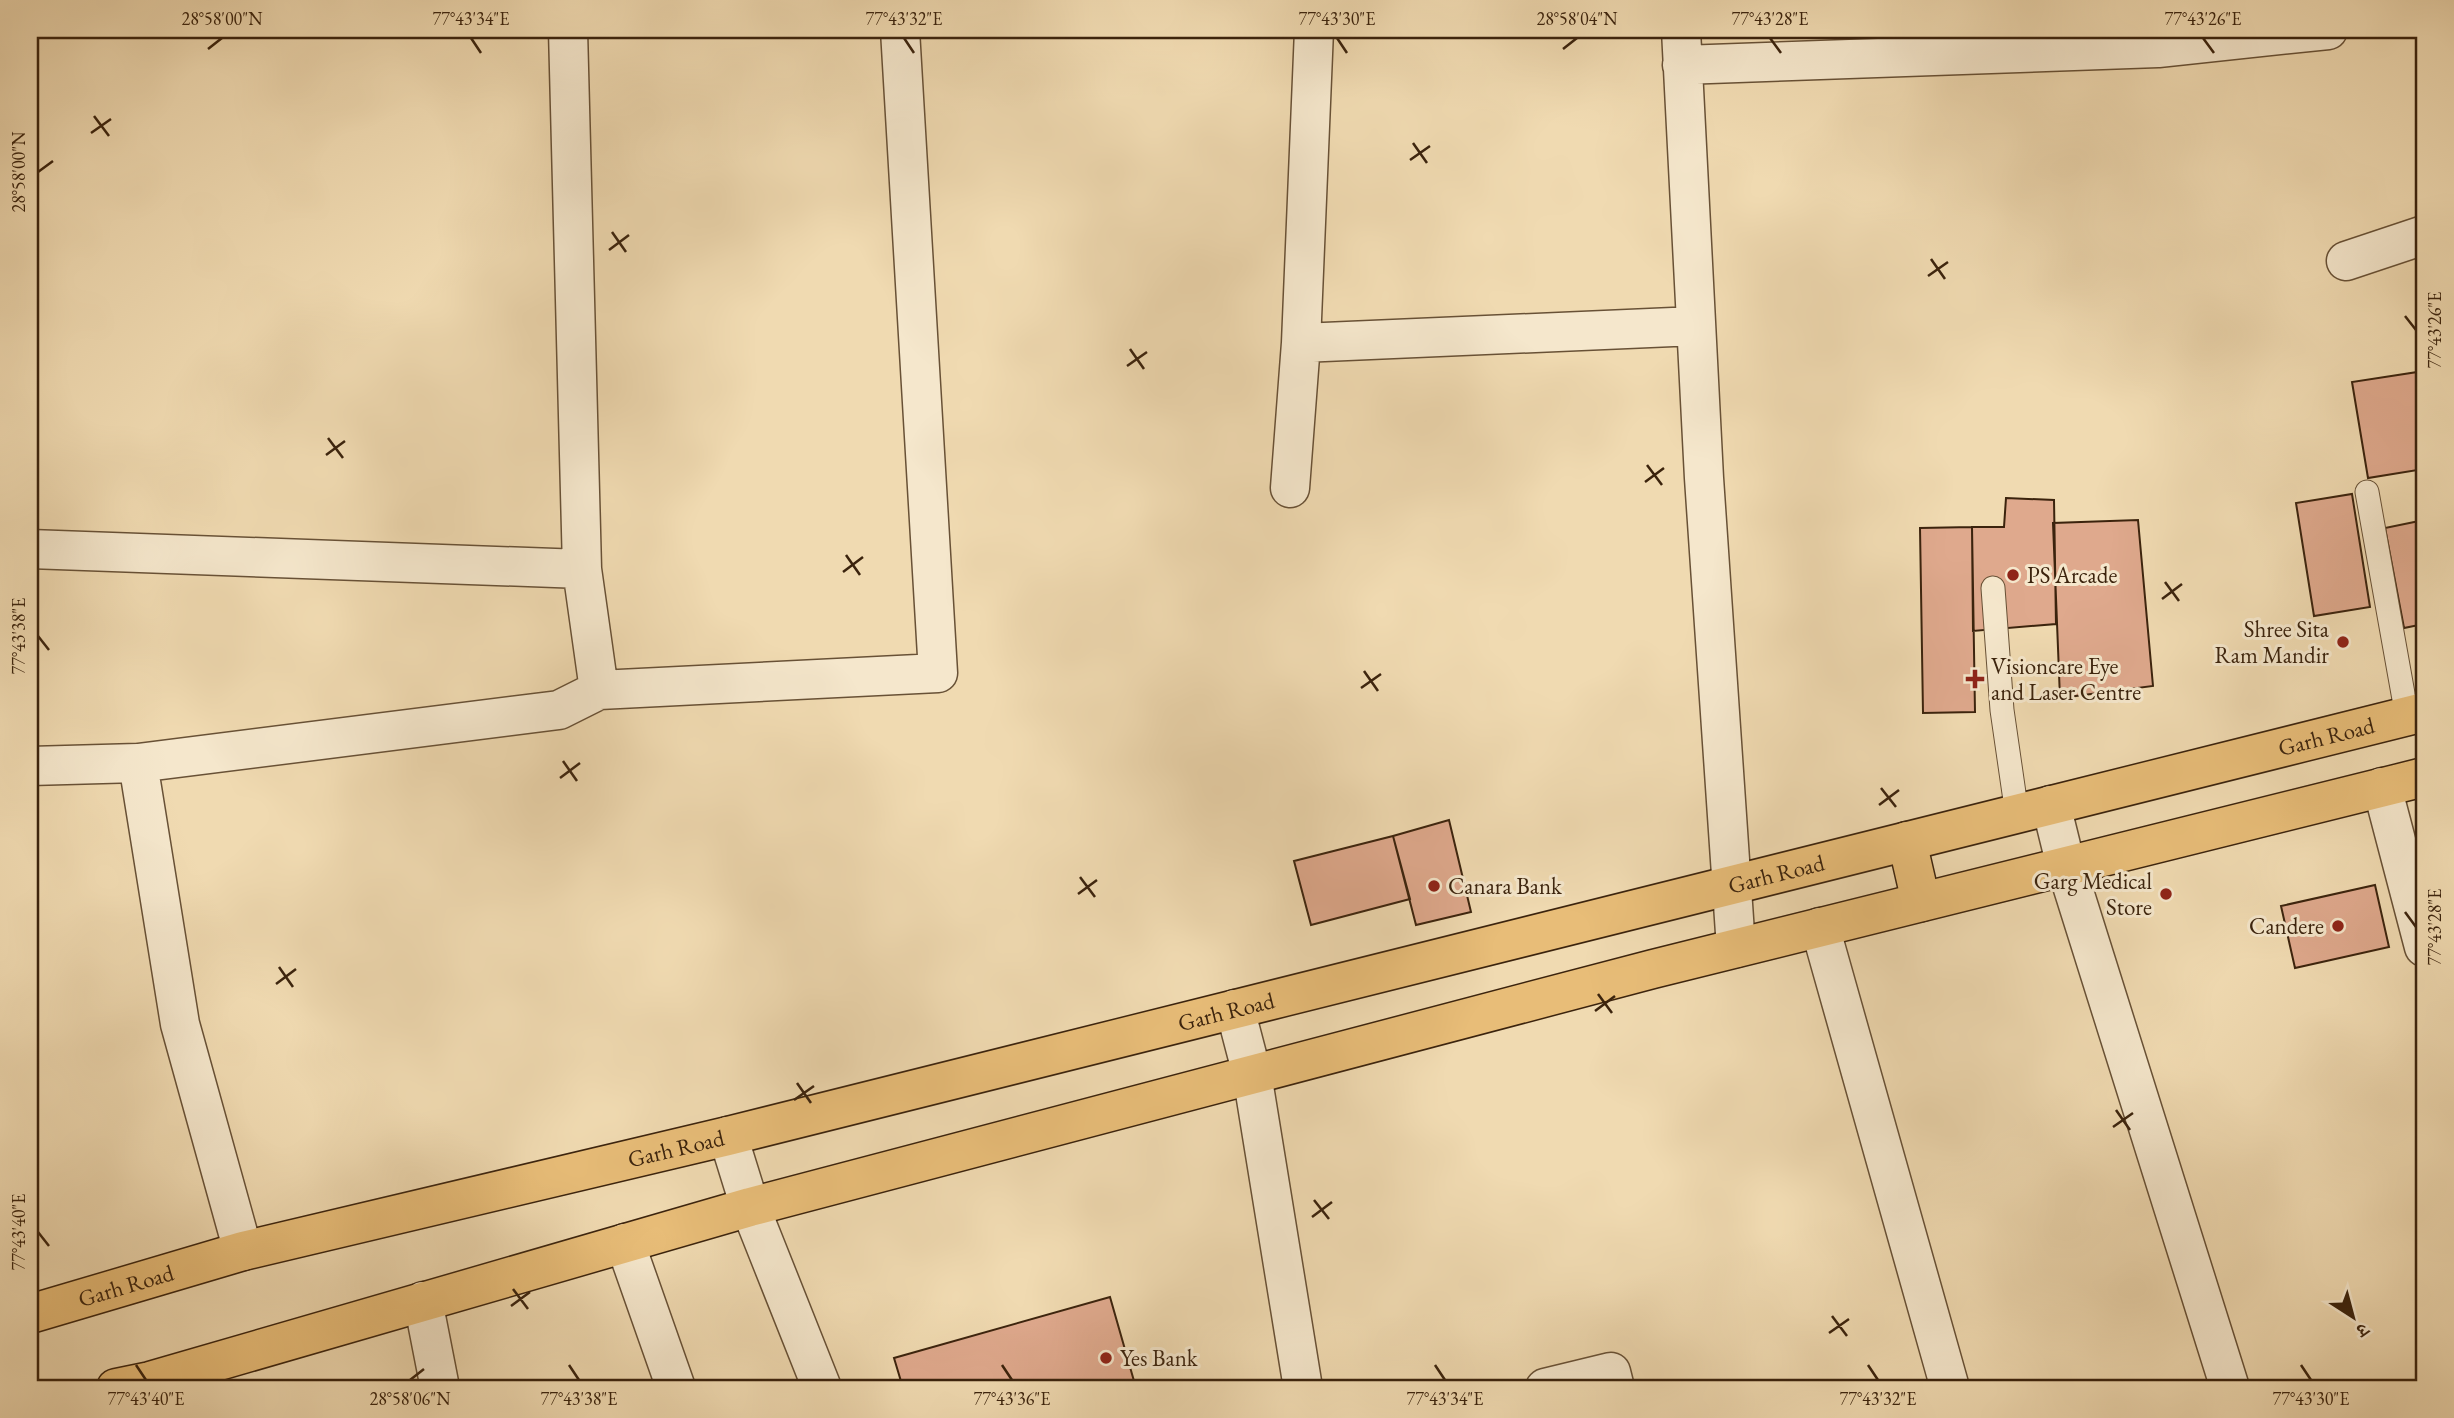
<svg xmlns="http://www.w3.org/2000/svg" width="2454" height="1418" viewBox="0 0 2454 1418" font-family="'EB Garamond','Noto Serif Devanagari',serif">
<rect width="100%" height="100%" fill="#f0dab1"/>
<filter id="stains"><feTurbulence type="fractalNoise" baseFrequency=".00286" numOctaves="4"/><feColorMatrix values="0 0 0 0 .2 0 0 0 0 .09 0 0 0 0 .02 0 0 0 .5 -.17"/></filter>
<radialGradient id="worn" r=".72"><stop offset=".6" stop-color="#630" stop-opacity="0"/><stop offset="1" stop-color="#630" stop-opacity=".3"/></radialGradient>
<path fill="#dfa98d" stroke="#3b230d" stroke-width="2" d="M2424,371v98l-56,9 -16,-96z
M2352,494l18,113 -56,9 -18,-113z
M2006,498l48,2 2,124 -83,7 -1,-104h32z
M2138,520l15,166 -93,12 -7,-175z
M2424,520v104l-20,4 -19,-100z
M1972,527l3,185 -52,1 -3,-185z
M1449,820l22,92 -55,13 -23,-89z
M1393,836l17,63 -99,26 -17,-64z
M2375,885l14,62 -94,21 -14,-62z
M1110,1297l26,91h-233l-9,-30z"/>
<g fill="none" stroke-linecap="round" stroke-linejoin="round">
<g stroke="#685136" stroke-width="25">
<path id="lane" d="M2367,492l40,224
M1993,588l9,122 15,104"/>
</g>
<g stroke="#685136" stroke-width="41">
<path id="street" d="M568,30l14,539 17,121
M1681,30l23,448 32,470
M1682,65l476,-17 170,-18
M2346,261l78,-26
M1301,343l395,-17
M1290,488l11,-145 13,-313
M30,549l552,20
M138,763l421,-53 40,-20 339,-17 -38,-643
M30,766l108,-3 42,261 63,227
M2382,787l42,160
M2051,805l15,61 164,522
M1820,927l130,461
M1235,1009l17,65 51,314
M728,1136l22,71 72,181
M625,1243l51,145
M423,1301l17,87
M1545,1388l66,-16 4,16"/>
</g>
<g stroke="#3b230d" stroke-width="41">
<g id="primary">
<path d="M1907,841l14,61"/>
<path id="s1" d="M30,1314l213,-63 485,-115 1696,-424"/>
<path d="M116,1388l34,-7 600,-174 903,-238 771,-192"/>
</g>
</g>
<use href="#lane" stroke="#f5e7cc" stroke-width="23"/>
<use href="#street" stroke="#f5e7cc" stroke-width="38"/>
<use href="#primary" stroke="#e8bd78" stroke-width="38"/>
</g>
<path fill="none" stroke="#3b230d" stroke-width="2.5" d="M471,38l10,15M904,38l10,15M1337,38l10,15M1770,38l11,15M2203,38l11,15M208,49l14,-11M1563,49l14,-11M94,116l15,20M91,133l20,-14M1413,143l14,20M1410,160l20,-14M38,172l15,-11M612,232l14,20M609,250l20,-15M1931,259l14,20M1928,276l20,-14M2405,316l11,14M1130,349l14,20M1127,366l20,-14M328,438l15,20M326,455l19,-14M1647,465l15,20M1645,482l19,-14M846,555l14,20M843,572l20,-15M2165,582l14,19M2162,599l20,-15M38,636l11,14M1364,671l14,20M1361,688l20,-14M563,761l14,20M560,778l20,-15M1881,788l15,19M1879,805l20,-15M1080,877l15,20M1078,894l19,-14M2405,912l11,15M279,967l14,20M276,984l20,-15M1598,994l14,19M1595,1011l20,-15M797,1083l14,20M794,1100l20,-14M2116,1110l14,20M2113,1127l20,-14M1314,1200l15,19M1312,1217l20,-15M38,1232l11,14M513,1289l15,20M511,1306l19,-14M1832,1316l15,20M1829,1333l20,-14M136,1365l10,15M569,1365l10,15M1002,1365l10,15M1435,1365l10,15M1868,1365l10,15M2301,1365l10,15M410,1380l14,-11"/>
<g fill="#8f2418" stroke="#f5e7cc" stroke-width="2.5">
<circle cx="2013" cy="575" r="7"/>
<circle cx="2343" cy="642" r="7"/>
<path d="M1971.5 668.5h7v7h7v7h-7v7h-7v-7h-7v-7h7z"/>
<circle cx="1434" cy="886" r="7"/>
<circle cx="2166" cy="894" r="7"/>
<circle cx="2338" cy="926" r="7"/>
<circle cx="1106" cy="1358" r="7"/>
</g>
<g text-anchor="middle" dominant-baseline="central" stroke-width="6" stroke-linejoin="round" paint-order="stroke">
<g font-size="23" fill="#3b230d" stroke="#f5e7cc" text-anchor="start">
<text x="2027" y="575">PS Arcade</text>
<text x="2329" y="629" text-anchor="end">Shree Sita<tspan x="2329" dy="26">Ram Mandir</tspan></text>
<text x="1991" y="666">Visioncare Eye<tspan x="1991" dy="26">and Laser Centre</tspan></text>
<text x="2152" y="881" text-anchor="end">Garg Medical<tspan x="2152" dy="26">Store</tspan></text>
<text x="1448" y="886">Canara Bank</text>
<text x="2324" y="926" text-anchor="end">Candere</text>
<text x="1120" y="1358">Yes Bank</text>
</g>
<g font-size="23" fill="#3b230d" stroke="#f5e7cc">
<text stroke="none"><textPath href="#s1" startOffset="2368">Garh Road</textPath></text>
<text stroke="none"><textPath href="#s1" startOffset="1801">Garh Road</textPath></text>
<text stroke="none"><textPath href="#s1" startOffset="1234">Garh Road</textPath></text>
<text stroke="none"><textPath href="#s1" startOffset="667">Garh Road</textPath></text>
<text stroke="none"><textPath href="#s1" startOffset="100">Garh Road</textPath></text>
</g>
</g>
<rect width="2454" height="1418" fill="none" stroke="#f0dab1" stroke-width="77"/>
<g transform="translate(2353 1317) rotate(144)" stroke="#f5e7cc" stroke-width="5" paint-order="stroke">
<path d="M0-5L12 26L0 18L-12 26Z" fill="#3b230d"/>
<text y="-10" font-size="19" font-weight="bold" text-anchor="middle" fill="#3b230d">उ</text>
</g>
<rect x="38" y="38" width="2378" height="1342" fill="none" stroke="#3b230d" stroke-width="2.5"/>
<g font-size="18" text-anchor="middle" fill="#3b230d">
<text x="222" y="25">28°58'00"N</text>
<text x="471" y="25">77°43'34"E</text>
<text x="904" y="25">77°43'32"E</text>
<text x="1337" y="25">77°43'30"E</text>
<text x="1577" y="25">28°58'04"N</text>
<text x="1770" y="25">77°43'28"E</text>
<text x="2203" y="25">77°43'26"E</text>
<text transform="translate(19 172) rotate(-90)" y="6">28°58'00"N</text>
<text transform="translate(2435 330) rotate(-90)" y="6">77°43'26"E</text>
<text transform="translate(19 636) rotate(-90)" y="6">77°43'38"E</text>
<text transform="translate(2435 927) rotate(-90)" y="6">77°43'28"E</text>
<text transform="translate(19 1232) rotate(-90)" y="6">77°43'40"E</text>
<text x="146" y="1405">77°43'40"E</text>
<text x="410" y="1405">28°58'06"N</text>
<text x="579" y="1405">77°43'38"E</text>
<text x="1012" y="1405">77°43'36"E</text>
<text x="1445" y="1405">77°43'34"E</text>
<text x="1878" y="1405">77°43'32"E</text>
<text x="2311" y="1405">77°43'30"E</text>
</g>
<rect width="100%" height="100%" filter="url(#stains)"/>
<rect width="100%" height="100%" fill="url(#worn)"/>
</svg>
